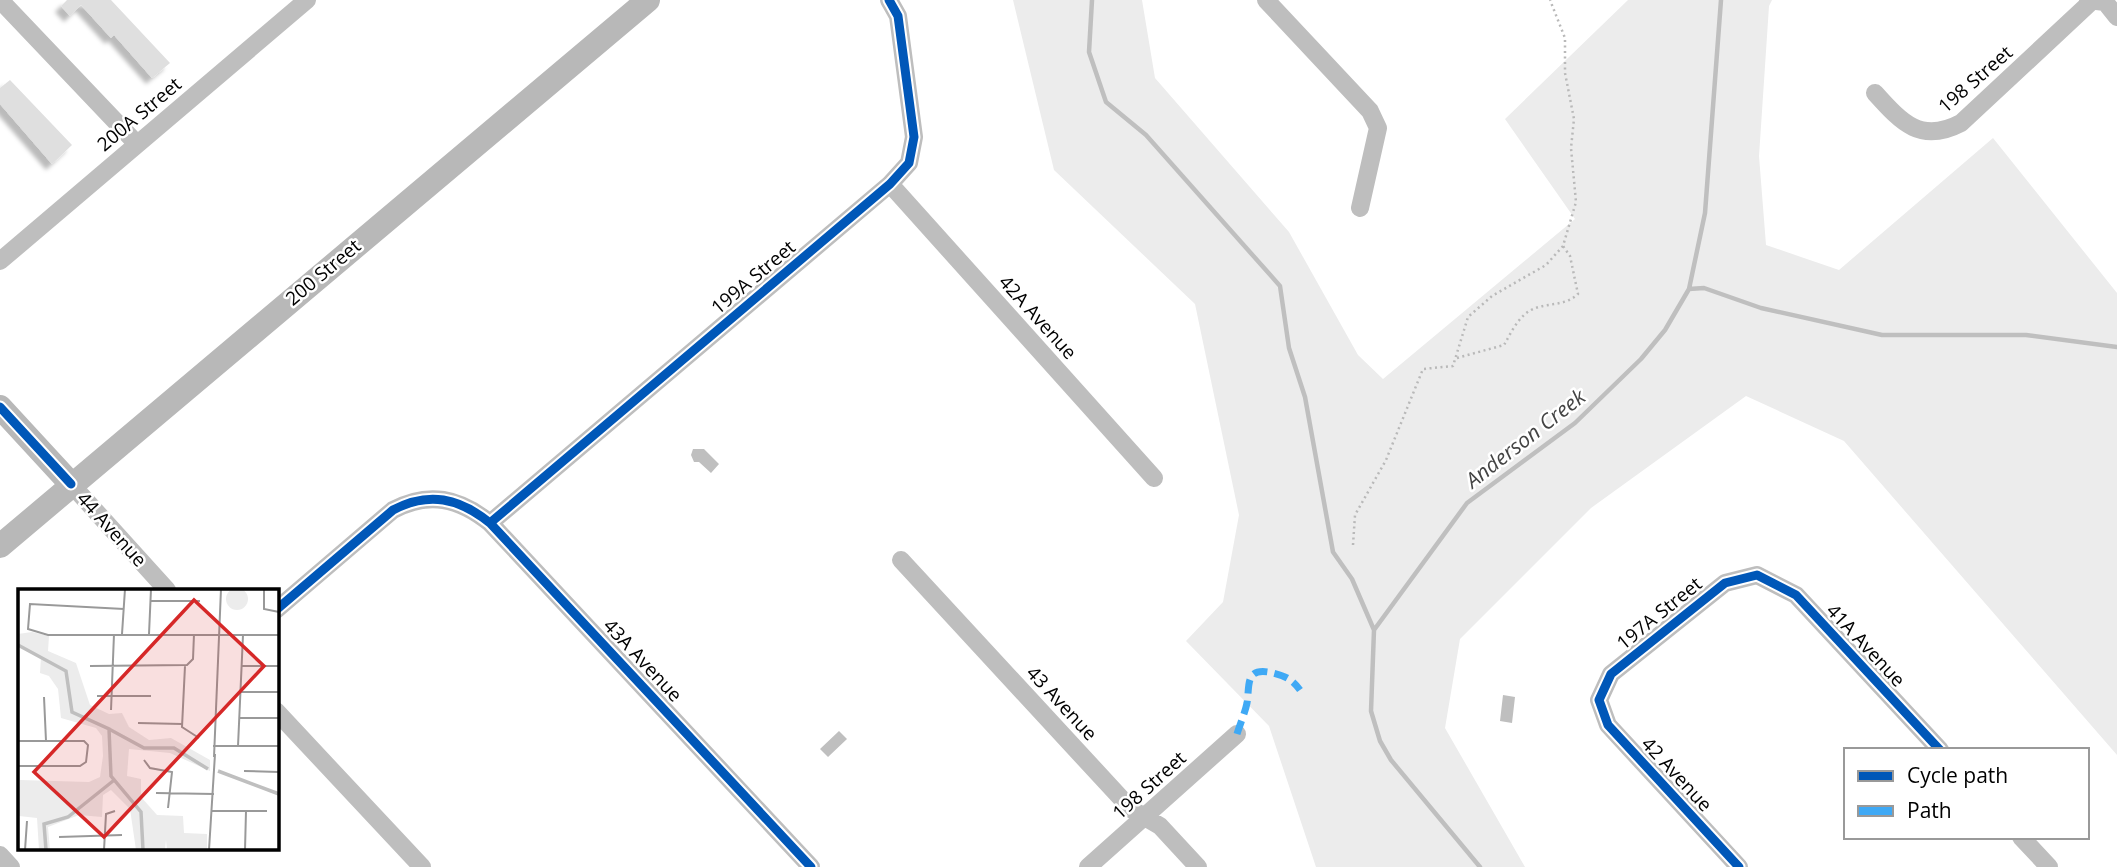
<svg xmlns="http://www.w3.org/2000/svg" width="2117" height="867" viewBox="0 0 2117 867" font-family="'Open Sans',sans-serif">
<defs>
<filter id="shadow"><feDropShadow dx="-6" dy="6" stdDeviation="2" flood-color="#0004"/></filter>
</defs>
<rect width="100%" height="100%" fill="#fff"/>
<path fill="#ececec" d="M1013,0h129l13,78 134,154 69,123 25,24 192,-160 -70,-100 123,-119h144l-3,6 -10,150 7,89 73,25 154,-132 124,155v462l-273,-314 -98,-45 -155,112 -131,131 -15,89 80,139h-209l-47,-141 -83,-85 37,-39 16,-87 -44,-211 -141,-134z"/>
<path fill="#bfbfbf" d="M693,449h11l15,15 -8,9 -12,-11h-5l-3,-7z
M1503,695l12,2 -3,26 -12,-2z
M839,731l8,8 -19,18 -8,-8z"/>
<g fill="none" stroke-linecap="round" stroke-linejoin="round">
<path stroke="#bfbfbf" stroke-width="4.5" d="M1092,0l-3,52 17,50 40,33 134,151 9,62 16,49 28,155 19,27 22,51
M1689,289l15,-1 57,20 121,27h144l91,12
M1480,867l-89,-107 -11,-19 -9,-30 3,-81 93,-127 108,-80 66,-64 24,-29 24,-41 16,-76 16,-213"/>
</g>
<path fill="#dfdfdf" filter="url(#shadow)" d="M67,0h44l59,63 -18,15 -38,-43 -3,3 -30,-33 -11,11 -9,-10z
M10,80l62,65 -20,19 -52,-60v-16z"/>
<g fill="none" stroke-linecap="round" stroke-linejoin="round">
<path stroke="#b9b9b9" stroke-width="2.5" stroke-dasharray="2 3.5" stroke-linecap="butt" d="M1457,358l47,-13c7,-12 14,-28 27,-35 16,-8 33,-3 47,-16l-8,-38 -7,-10
M1353,545l2,-30 31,-55 37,-91 30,-3 15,-49 24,-21 54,-31 17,-19 13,-44 -5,-54 3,-29 -9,-46v-35l-15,-38"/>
<path stroke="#bebebe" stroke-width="18" d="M0,0l137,144
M1266,0l104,111 8,17 -18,80
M2088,0l17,2 12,15
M1875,93c27,30 46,51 86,30l132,-123
M890,184l264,294
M0,261l307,-261
M71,484l96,106
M490,523l400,-339 19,-21 5,-26 -16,-121 -9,-16
M901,560l230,249 29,17 38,41
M276,610l117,-100c36,-19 66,-12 97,13l321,344
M276,711l146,156
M2021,837l28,30
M0,855l11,12
M1088,867l149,-133
M1739,867l-131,-142 -9,-25 12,-26 114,-91 32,-8 39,20 144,155"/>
<path stroke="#b8b8b8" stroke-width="24" d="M0,407l71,77
M0,546l648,-546"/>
<path stroke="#3fa9f5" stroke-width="7" stroke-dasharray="14 7" stroke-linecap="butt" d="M1237,734c3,-10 8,-21 10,-31 3,-17 -3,-37 26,-30 12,3 19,6 27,17"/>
<g stroke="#fff" stroke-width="13">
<path id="cycleway" d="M0,407l71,77
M490,523l400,-339 19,-21 5,-26 -16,-121 -9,-16
M276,610l117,-100c36,-19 66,-12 97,13l321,344
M1739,867l-131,-142 -9,-25 12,-26 114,-91 32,-8 39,20 144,155"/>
</g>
<use href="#cycleway" stroke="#0057b8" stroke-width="9"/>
</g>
<g text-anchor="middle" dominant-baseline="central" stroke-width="5" stroke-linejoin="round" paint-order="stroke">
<g font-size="19" fill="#000" stroke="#fff">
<text transform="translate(1975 79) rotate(-41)">198 Street</text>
<text transform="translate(139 114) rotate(-40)">200A Street</text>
<text transform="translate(323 272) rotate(-40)">200 Street</text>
<text transform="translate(753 277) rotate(-40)">199A Street</text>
<text transform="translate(1038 317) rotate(48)">42A Avenue</text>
<text transform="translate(112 529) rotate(48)">44 Avenue</text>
<text transform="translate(1659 613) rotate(-39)">197A Street</text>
<text transform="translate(1866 645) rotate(47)">41A Avenue</text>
<text transform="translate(643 660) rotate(47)">43A Avenue</text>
<text transform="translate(1062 703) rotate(47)">43 Avenue</text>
<text transform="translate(1677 774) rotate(47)">42 Avenue</text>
<text transform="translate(1149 785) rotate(-42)">198 Street</text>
</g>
<g font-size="21" font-style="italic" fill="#444" stroke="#fff">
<text transform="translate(1525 438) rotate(-38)">Anderson Creek</text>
</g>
</g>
<g transform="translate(18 589)">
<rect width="261" height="261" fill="#fff"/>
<path d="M208 10a11 11 0 1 1 22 0a11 11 0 1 1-22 0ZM14,43l17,4 -1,15 28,12 14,42 19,9 13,-1 7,14 20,13 22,-2 39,22v11l-40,-18 -41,-4 -2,27 14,3v18l16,18 26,1 1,17 23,1v16h-40l-1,-10 -1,10h-29l-6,-41 -19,-19 -8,5 -1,22 -23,-2 -31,12 2,23h-11l-2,-32 -18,-2 1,-36 69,2 11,-5 3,-21 -1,-20 -6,-8 -35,-10 -3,-29 -9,-13 -9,-3 1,-16 -23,-13v-10z" fill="#ececec"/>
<path fill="none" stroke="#bfbfbf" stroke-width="3.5" d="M0,56l48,26 6,41 37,17 2,47 30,36 2,38M91,140l35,19h30l34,21M200,182l61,23M28,261l-2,-26 24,-7 45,-36"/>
<path fill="none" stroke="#999" stroke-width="2" d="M246,0v20l15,3M133,12h49M106,20l-94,-5 -2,25 20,6h231M104,45l3,-45M131,45l2,-45M72,77l97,-1 6,-6 1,-25M167,77l-3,61 17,11M224,77h37M223,103h38M79,107h54M26,108l2,44M93,121l3,-76M222,129h39M120,134l44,1M0,152h66l4,4 -2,17 -6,4h-62M195,157h66M220,157l5,-111M196,168l7,-168M126,171l6,8 22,4 -4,36M226,182l35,1M138,204l58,1M193,222h56M41,248l63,-2M7,261l2,-29M86,261l2,-36 9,-3M191,261l6,-96M227,261l1,-39"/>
<path fill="#d62828" fill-opacity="0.15" stroke="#d62828" stroke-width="3.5" d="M176,11l70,66 -160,171 -70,-65z"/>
<rect width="261" height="261" fill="none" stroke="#000" stroke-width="3.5"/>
</g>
<rect x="1844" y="748" width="245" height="91" fill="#ffffff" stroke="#999999" stroke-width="2"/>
<rect x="1858" y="771" width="35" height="10" fill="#0057b8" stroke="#999999" stroke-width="2"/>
<text x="1907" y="783" font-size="21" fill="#000000">Cycle path</text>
<rect x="1858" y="806" width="35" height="10" fill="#3fa9f5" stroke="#999999" stroke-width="2"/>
<text x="1907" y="818" font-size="21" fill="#000000">Path</text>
</svg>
